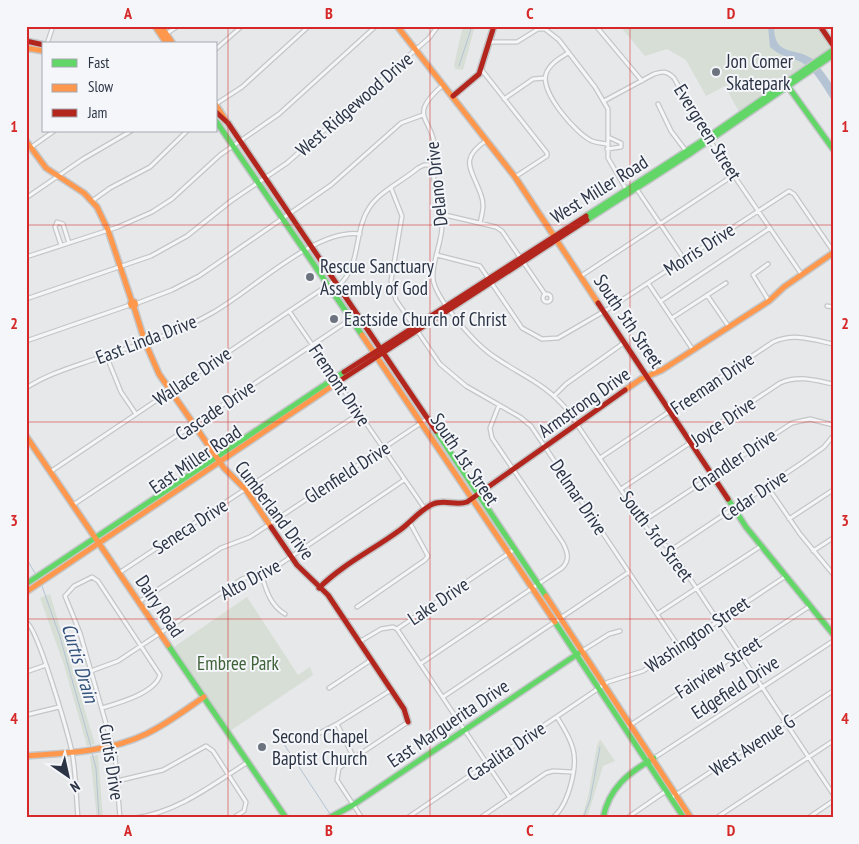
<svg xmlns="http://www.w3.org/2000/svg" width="859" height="844" viewBox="0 0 859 844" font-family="'PT Sans Narrow',sans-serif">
<rect width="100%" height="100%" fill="#e6e8ea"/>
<path fill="#d6ded6" d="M463,26h12l-12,44 -8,-1 -1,-4z
M620,26h197l15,22 -93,64 -14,-26 -19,10 -20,-36 -19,-11 -22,7z
M50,594l45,150 -8,2 -23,-81 -24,-67z
M247,597l51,78 12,-8 3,8 -83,56 -56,-84z
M600,739l15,22 -12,5 -16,52h-5l6,-21 9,-51z
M98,755l5,63h-6l-7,-62z"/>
<path fill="#b4c4d5" d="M768,26h6c0,31 20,21 37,32 4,2 20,24 22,28 1,4 0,12 0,16 -8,-12 -19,-33 -32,-40 -12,-5 -21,-6 -31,-15z"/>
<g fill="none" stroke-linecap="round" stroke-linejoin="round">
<path stroke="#b4c4d5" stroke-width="1" d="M459,66l13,-40
M26,558l9,15
M42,586l18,51 31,110
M276,732l54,82
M92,753l4,15 3,50
M583,818l7,-18 10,-53"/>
<g stroke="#c4c6c8" stroke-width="5.5">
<path id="street" d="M596,26l46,55
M166,34l12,-8
M490,42h27l21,-13h7l14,11 36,47 13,22v49l19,33
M47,44l6,-18
M216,49l26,-23
M568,53c-8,5 -19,11 -22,21 -6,18 30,60 46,67 5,2 10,2 15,3
M481,69l66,84v3l-32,21
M443,85c-39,34 -7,32 -8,69 -1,9 -2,18 -1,27 2,15 9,29 8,44 0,18 -10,36 -9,53 1,19 40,63 56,75 28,21 56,29 79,58l80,119 23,20 162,244
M504,99l29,-20 12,-1
M604,101l50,-27c9,-3 13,-3 20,4l28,51 100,146
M216,104l26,-17 67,-61
M658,104l13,27 15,20
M607,149l14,-2v-4l-13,-6
M26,151l28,-20
M634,185l50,74
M391,188l11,28 -11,65 5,19 44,64 26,22 54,31 11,9 148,221
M26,198l57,-39 48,-28
M92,201l18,-13 40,-21 37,-36
M441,214l55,13 6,4 43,63
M480,223c2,-9 5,-18 1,-28 -8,-25 -24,-35 6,-55
M61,245l-6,-18 2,-5 6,2 6,19
M437,255l43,11 42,62 20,11 16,-1 50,-29 181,-118 5,3 39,57
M26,257l92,-30 34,-15 20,-13 48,-44 59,-41 97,-88
M768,264l-15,11 16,26
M581,276l153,-101
M648,283l45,67
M338,286c24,-20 15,-54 31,-78 11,-17 34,-27 49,-40l6,-3h10
M543 298a4 4 0 1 1 8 0a4 4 0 1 1-8 0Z
M707,295l22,32
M26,299l125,-43 36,-20 44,-35 56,-38 142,-125 9,-12
M661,301l109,-73
M135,304l37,-14 27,-14 132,-91 70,-62 22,-8
M827,306l6,1
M289,311l136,198
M672,318l54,-35
M26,341l104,-36
M106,355l15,37 15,22
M26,388c20,-13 40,-19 63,-27 41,-14 85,-26 123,-48 40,-22 103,-85 148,-79
M555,395l11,-11 59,-42
M600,458l173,-116c21,-9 38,-3 60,2
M50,472l284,-191
M767,486l33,48 33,40
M621,489l159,-106c18,-8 34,-3 53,1
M73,505l284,-190
M789,519l44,-29
M642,522l150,-99 18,-4 23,6
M671,550l132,-88 21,-15 9,-11
M813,551l20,-13
M119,573l241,-160
M261,573c5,17 9,32 24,41
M139,602l82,-54 29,-11 177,-118
M357,607l68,-47 3,-4 -18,-33
M657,614l104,-68
M26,622c11,3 42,112 46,130 4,21 4,44 6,66
M397,629l113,169
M397,629l118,-80
M359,642l22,-13 12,-2 4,2
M582,651l27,-17 11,-3
M420,664l142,-96c8,-8 6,-15 1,-25l-71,-105 -2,-10 9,-23
M91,671l27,-10 124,-82 34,-12 128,-87
M26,672l20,-7
M329,688l42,-28
M443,697l186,-125
M102,708c17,-5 53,-15 58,-33l-62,-94 -6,-4 -18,9 -9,10 15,37 35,122 5,63
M26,715l33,-8
M337,724l17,34
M629,726l181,-120
M314,736l23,-12 54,-34
M654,758l179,-117
M117,781l46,-11 43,-24 7,5 33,51 -2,9 -11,7
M671,798l162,-107
M135,818c43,-6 77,-33 113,-56
M362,818l-25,-38 2,-12 69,-46
M407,818l201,-136 35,-11 143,-95
M480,818l66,-45 7,-2 19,1
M552,818c16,-11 26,-51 21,-69 -3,-12 -10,-22 -16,-32
M627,818l39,-27
M716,818l117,-77
M808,818l25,-17"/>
</g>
<g stroke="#c4c6c8" stroke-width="8">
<path id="fast" d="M787,85l46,64
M216,121l146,214
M586,216l122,-79 125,-87
M587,220l101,-65 145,-100
M436,431l110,165
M728,499l18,28 87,107
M26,584l318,-212
M555,622l129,196
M168,645l118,173
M329,818l24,-13 226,-152
M603,818c6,-30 25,-45 51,-60"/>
</g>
<g stroke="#c4c6c8" stroke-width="8">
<path id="slow" d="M155,26l12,18
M161,26l12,18
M397,26l118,151 83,126
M26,48l18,3
M216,105l9,14
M26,141l20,27 38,25 13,14 11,23 24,72
M130.5 304a2.5 2.5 0 1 1 5 0a2.5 2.5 0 1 1-5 0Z
M134,307l11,35 14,32 65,94 22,22 25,37
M362,335l193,287
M625,390l16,-11 21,-9 107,-69 15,-14 49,-34
M26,436l142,209
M26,592l312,-210
M546,596l145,222
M26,756c40,-3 83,-4 120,-22 21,-10 39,-24 58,-37"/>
</g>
<g stroke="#c4c6c8" stroke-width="8">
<path id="jam" d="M820,26l13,19
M26,41l18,4
M453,96l26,-22 15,-48
M216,112l12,11 208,308
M598,303l130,196
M344,372l242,-156
M338,382l249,-162
M271,527l26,38 31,30 76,114 4,13
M319,588c24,-24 54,-38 81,-58 11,-8 21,-21 33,-26 11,-5 23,2 34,-2l158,-112"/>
</g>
<use href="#street" stroke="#f5f6f7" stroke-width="3"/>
<use href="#fast" stroke="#63d668" stroke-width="5"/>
<use href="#slow" stroke="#ff974d" stroke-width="5"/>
<use href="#jam" stroke="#b3261e" stroke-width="5"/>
</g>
<path fill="none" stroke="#d62828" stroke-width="1" stroke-opacity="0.55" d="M228,26v792M430,26v792M630,26v792M26,225h807M26,422h807M26,619h807"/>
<g fill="#6c737f" stroke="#f4f6f9" stroke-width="2">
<circle cx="716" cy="72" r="5"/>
<circle cx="310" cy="277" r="5"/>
<circle cx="334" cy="319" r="5"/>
<circle cx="262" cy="747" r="5"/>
</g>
<g text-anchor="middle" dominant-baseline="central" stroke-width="4" stroke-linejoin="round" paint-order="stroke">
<g font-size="19" fill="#2b3445" stroke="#f4f6f9" text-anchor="start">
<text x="726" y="61">Jon Comer<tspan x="726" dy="22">Skatepark</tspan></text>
<text x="320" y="266">Rescue Sanctuary<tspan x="320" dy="22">Assembly of God</tspan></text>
<text x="344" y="319">Eastside Church of Christ</text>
<text x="272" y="736">Second Chapel<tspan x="272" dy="22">Baptist Church</tspan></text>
</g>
<g font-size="19" fill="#2b3445" stroke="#f4f6f9">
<text transform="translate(354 104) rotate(-41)">West Ridgewood Drive</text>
<text transform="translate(708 132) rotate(58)">Evergreen Street</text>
<text transform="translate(436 184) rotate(-96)">Delano Drive</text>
<text transform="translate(599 189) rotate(-32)">West Miller Road</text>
<text transform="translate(699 249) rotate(-33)">Morris Drive</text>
<text transform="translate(629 321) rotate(56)">South 5th Street</text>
<text transform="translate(146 339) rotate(-21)">East Linda Drive</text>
<text transform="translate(192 376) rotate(-34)">Wallace Drive</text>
<text transform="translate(712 383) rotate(-34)">Freeman Drive</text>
<text transform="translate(340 385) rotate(56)">Fremont Drive</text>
<text transform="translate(584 402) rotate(-35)">Armstrong Drive</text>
<text transform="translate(215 410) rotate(-34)">Cascade Drive</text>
<text transform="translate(723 421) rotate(-34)">Joyce Drive</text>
<text transform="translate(195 459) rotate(-34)">East Miller Road</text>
<text transform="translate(465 459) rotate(56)">South 1st Street</text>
<text transform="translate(734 460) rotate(-34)">Chandler Drive</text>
<text transform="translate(347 472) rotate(-33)">Glenfield Drive</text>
<text transform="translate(754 495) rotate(-34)">Cedar Drive</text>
<text transform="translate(579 497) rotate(56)">Delmar Drive</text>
<text transform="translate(275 510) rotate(53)">Cumberland Drive</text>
<text transform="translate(190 526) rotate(-33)">Seneca Drive</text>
<text transform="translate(657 536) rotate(53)">South 3rd Street</text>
<text transform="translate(250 579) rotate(-28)">Alto Drive</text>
<text transform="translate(438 601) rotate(-34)">Lake Drive</text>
<text transform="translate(160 606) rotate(56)">Dairy Road</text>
<text transform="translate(697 634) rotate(-34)">Washington Street</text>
<text transform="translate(718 667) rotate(-33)">Fairview Street</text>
<text transform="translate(735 687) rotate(-33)">Edgefield Drive</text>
<text transform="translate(448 723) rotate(-34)">East Marguerita Drive</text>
<text transform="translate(752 745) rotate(-33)">West Avenue G</text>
<text transform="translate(506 751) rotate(-34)">Casalita Drive</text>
<text transform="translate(112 762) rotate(81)">Curtis Drive</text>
</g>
<g font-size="19" fill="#3f6138" stroke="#f4f6f9">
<text x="238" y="663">Embree Park</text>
</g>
<g font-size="20" font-style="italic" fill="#34527a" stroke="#f4f6f9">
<text transform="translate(80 663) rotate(73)">Curtis Drain</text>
</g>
</g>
<rect width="859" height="844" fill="none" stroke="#f4f6f9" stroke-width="55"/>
<rect x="42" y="42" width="175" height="90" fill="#f4f6f9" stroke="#a4a8b1"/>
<rect x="52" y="59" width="25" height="8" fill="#63d668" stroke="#a4a8b1"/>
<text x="88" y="68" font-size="15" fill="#2b3445">Fast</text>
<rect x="52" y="84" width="25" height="8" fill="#ff974d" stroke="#a4a8b1"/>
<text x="88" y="92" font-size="15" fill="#2b3445">Slow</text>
<rect x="52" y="109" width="25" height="8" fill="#b3261e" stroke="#a4a8b1"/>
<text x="88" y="118" font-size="15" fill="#2b3445">Jam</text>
<g transform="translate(68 776) rotate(146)" stroke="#f4f6f9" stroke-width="4" paint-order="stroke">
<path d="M0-4L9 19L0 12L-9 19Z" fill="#2b3445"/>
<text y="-8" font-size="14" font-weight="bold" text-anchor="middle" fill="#2b3445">N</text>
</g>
<rect x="28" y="28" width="804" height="788" fill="none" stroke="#d62828" stroke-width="2"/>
<g font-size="16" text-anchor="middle" font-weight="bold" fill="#d62828">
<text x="128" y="19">A</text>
<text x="329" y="19">B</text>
<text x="530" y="19">C</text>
<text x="731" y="19">D</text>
<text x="14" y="132">1</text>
<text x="845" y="132">1</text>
<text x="14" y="329">2</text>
<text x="845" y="329">2</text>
<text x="14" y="526">3</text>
<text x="845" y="526">3</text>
<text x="14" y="724">4</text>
<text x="845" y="724">4</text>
<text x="128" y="836">A</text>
<text x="329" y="836">B</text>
<text x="530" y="836">C</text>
<text x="731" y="836">D</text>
</g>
</svg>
